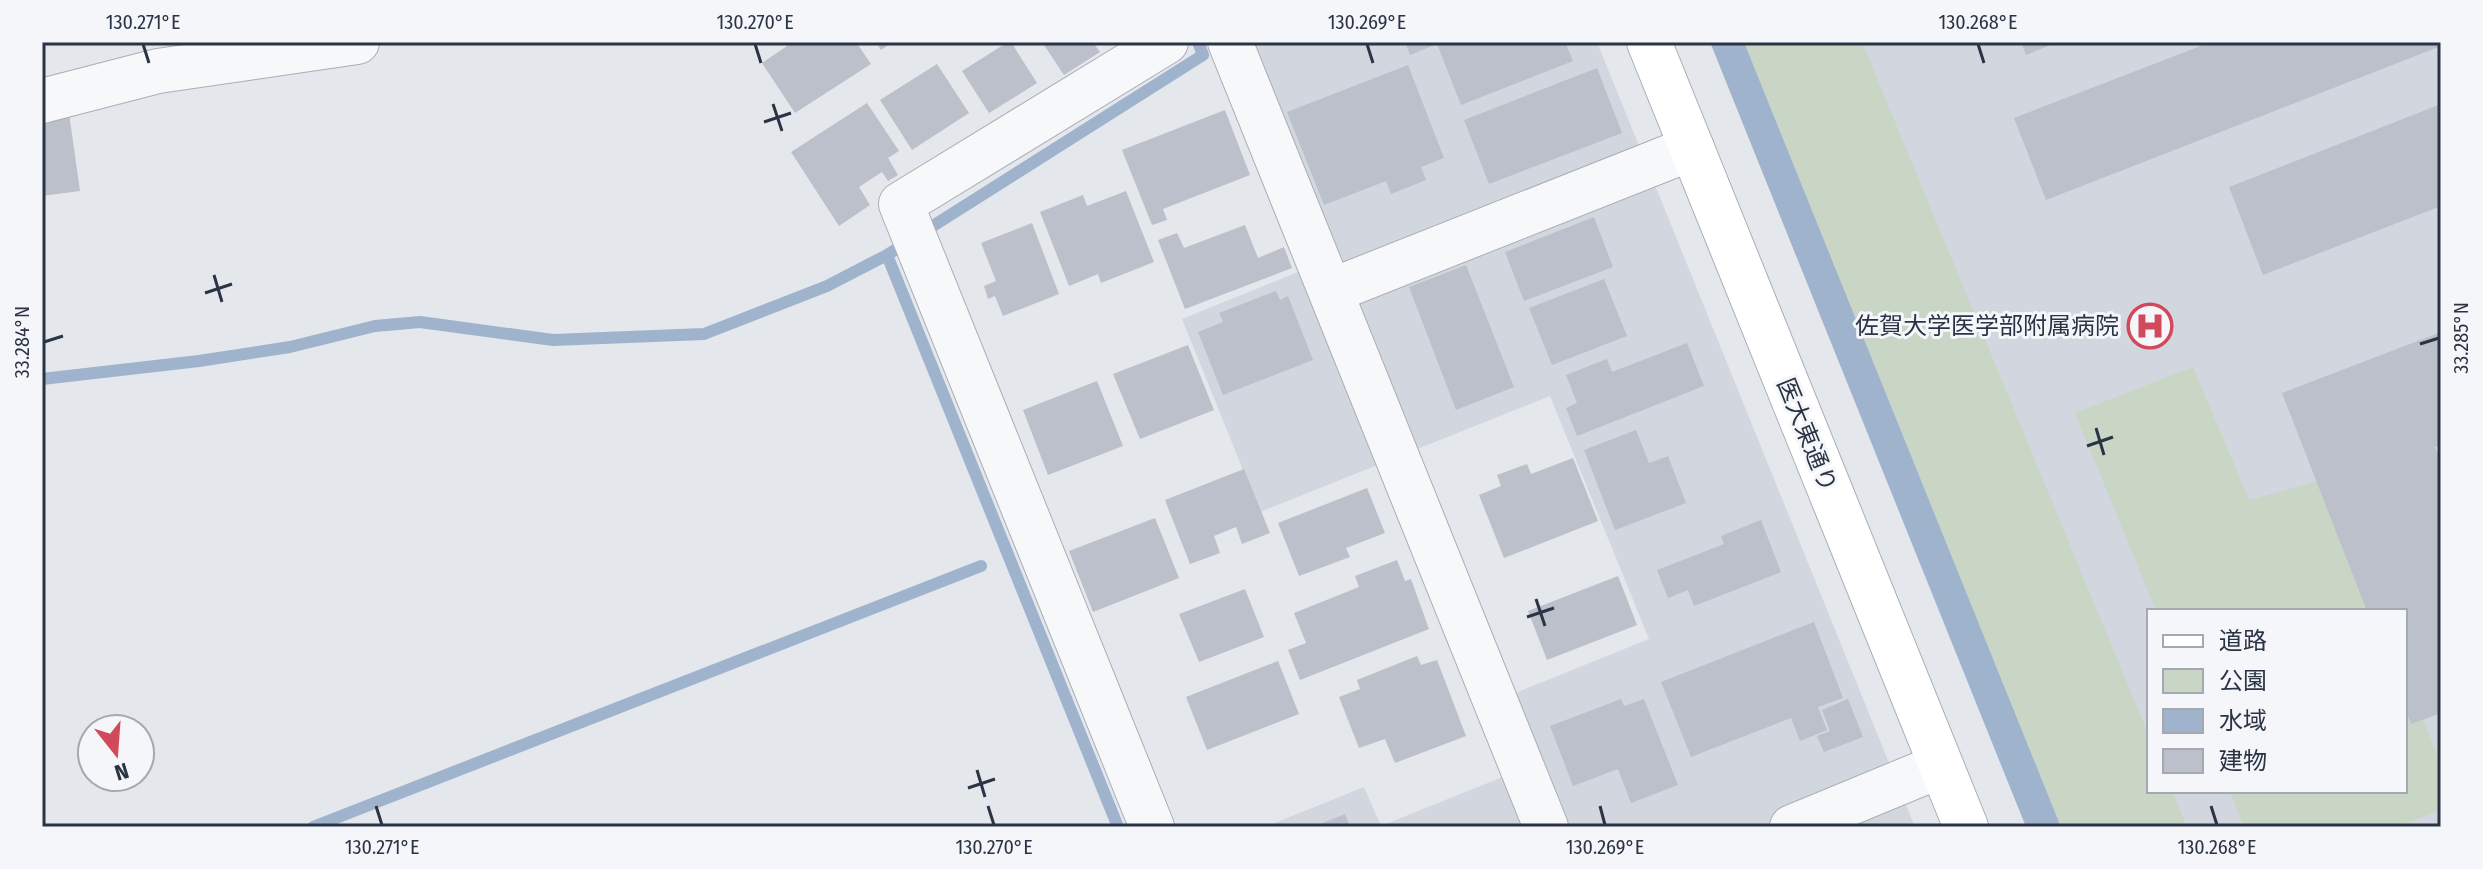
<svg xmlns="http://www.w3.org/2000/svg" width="2483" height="869" viewBox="0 0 2483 869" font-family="'Fira Sans Condensed','Noto Sans JP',sans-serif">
<rect width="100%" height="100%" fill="#e4e7ec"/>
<path fill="#d2d6de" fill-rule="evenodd" d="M1242,42h355l318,785h-650l99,-40 17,39 154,-62 -27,-68 141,-57 -99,-243 -290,116 -78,-193 148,-60z
M1744,42h697v785h-380zM2149,611h256v180h-256z"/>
<path fill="#c9d6c5" d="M1744,42h118l287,694v55h23l15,36h-126z
M2193,367l56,133 78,-21 52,132h-223l-81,-198z
M2405,675l36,90v45l-44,17h-153l-14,-36h175z"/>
<path fill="#9fb4cc" d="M1710,42h34l317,785h-35z"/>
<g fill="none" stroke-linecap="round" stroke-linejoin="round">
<path stroke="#9fb4cc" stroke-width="12" d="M887,255l231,572
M42,379l157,-18 91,-14 85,-21 45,-4 133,18 151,-6 123,-48 60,-31 316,-200 -5,-13
M313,827l668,-261"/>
</g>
<path fill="#bbc0ca" d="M785,42h71l15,22 -76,49 -33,-50 25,-17z
M876,42h17l-12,8z
M1008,42h3l26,41 -48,30 -27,-42z
M1042,42h55l-3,2 6,8 -36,23z
M1405,42h160l8,19 -112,44 -24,-61 -27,11z
M2021,42h37l-32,13z
M2211,42h230v4l-395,154 -32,-82z
M937,64l32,49 -57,37 -32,-50z
M1408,65l36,93 -23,9 5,13 -35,14 -5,-13 -62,24 -37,-93z
M1597,68l25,65 -133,51 -25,-64z
M867,103l32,48 -11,7 10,17 -10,6 -6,-9 -23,15 11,18 -31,21 -48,-74z
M2441,104v102l-178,69 -34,-88z
M1225,110l25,65 -87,34 4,11 -15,5 -30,-75z
M69,113l11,78 -38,5v-78z
M1126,191l28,71 -53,21 -3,-9 -29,12 -29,-74 43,-17 4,11z
M1594,217l19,50 -89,34 -19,-49z
M1032,223l27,71 -56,22 -8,-20 -7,3 -4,-13 12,-5 -15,-38z
M1245,225l13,33 26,-11 8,21 -107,41 -27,-69 19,-7 7,15z
M1466,265l48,122 -58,23 -47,-123z
M1604,279l23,57 -75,29 -23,-57z
M1276,291l4,9 8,-4 25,64 -90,35 -25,-63 25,-10 -4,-9z
M2441,332v113l-6,2 6,14v252l-30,11 -6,-16v-97h-38l-85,-218z
M1687,343l17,43 -127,50 -11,-28 11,-5 -11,-28 41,-16 5,13z
M1188,345l26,65 -74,29 -27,-65z
M1097,381l26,65 -75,29 -25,-65z
M1636,430l13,33 19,-7 18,47 -71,27 -31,-80z
M1573,458l25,63 -94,37 -25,-63 22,-9 -4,-11 30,-11 4,10z
M1244,469l26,64 -28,11 -6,-17 -22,9 6,17 -30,11 -25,-64z
M1367,488l18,45 -39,15 4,9 -51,19 -21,-53z
M1155,518l24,60 -86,34 -24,-61z
M1761,520l20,52 -87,34 -6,-16 -20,8 -11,-28 67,-26 -3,-8z
M1397,560l8,21 6,-2 18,50 -129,51 -12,-30 18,-7 -12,-30 65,-26 -4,-11z
M1618,576l19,49 -90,35 -19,-49z
M1245,589l19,48 -65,25 -20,-48z
M1814,622l29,76 -25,9 9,23 -27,11 -9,-23 -100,39 -30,-75z
M1417,656l4,9 16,-5 29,76 -71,27 -10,-24 -26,9 -20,-51 21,-8 -3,-9z
M1278,661l21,53 -92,36 -21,-53z
M1621,699l3,7 20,-7 34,86 -47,18 -13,-34 -45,17 -23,-60z
M1848,699l15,38 -39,15 -7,-16 13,-5 -8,-21z
M1345,814l5,13h-37z"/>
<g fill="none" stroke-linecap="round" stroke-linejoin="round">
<g stroke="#a9aeb7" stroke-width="46">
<path id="street" d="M1230,42l316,785
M42,101l116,-30 199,-29
M1331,291l361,-143
M1152,827l-251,-623 265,-162
M1792,827l148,-61"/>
</g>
<g stroke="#a9aeb7" stroke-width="46">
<path id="secondary" d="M1649,42l317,785"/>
</g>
<use href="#street" stroke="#f7f8fa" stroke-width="44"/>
<use href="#secondary" stroke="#fff" stroke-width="44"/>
</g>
<path fill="none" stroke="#2b3445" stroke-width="3" d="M143,44l6,19M755,44l6,19M1367,44l6,19M1978,44l6,19M773,104l9,27M764,122l27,-9M214,275l8,27M205,293l27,-9M44,342l19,-6M2420,344l19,-6M2096,428l8,27M2087,446l26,-9M1536,599l9,27M1527,617l27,-9M977,770l8,27M968,788l27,-9M376,806l6,19M988,806l6,19M1600,806l5,19M2211,806l6,19"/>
<defs>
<g id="hospital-ring" transform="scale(2.3)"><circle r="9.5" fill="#f4f6f9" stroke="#d1495b" stroke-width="1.5"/><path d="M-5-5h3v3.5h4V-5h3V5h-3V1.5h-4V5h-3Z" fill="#d1495b"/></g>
</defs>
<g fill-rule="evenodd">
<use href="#hospital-ring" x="2150" y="326"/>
</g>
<g text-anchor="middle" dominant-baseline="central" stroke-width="6" stroke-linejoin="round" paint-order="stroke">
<g font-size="24" fill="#2b3445" stroke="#f4f6f9" text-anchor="end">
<text x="2119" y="326">佐賀大学医学部附属病院</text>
</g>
<g font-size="24" fill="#2b3445" stroke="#f4f6f9">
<text transform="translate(1807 435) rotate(68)">医大東通り</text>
</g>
</g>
<rect width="2483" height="869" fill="none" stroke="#f4f6f9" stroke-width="88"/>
<rect x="2147" y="609" width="260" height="184" fill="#f4f6f9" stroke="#a4a8b1" stroke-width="2"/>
<rect x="2163" y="635" width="40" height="12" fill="#ffffff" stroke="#a4a8b1" stroke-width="2"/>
<text x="2219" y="649" font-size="24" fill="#2b3445">道路</text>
<rect x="2163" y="669" width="40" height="24" fill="#c9d6c5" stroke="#a4a8b1" stroke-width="2"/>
<text x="2219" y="689" font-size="24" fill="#2b3445">公園</text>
<rect x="2163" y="709" width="40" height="24" fill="#9fb4cc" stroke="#a4a8b1" stroke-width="2"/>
<text x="2219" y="729" font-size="24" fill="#2b3445">水域</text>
<rect x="2163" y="749" width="40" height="24" fill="#bbc0ca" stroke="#a4a8b1" stroke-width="2"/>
<text x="2219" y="769" font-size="24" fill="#2b3445">建物</text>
<g transform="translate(116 753) rotate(163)"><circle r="38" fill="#f4f6f9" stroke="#a4a8b1" stroke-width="2"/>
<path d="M0-6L14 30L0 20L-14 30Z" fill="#d1495b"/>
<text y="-12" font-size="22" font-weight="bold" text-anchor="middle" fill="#2b3445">N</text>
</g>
<rect x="44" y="44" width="2395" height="781" fill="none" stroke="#2b3445" stroke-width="3"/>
<g font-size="20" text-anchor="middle" fill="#2b3445">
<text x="143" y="29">130.271°E</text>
<text x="755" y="29">130.270°E</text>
<text x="1367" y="29">130.269°E</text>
<text x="1978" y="29">130.268°E</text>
<text transform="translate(2461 338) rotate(-90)" y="7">33.285°N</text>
<text transform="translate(22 342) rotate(-90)" y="7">33.284°N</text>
<text x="382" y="854">130.271°E</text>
<text x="994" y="854">130.270°E</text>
<text x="1605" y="854">130.269°E</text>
<text x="2217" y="854">130.268°E</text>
</g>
</svg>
